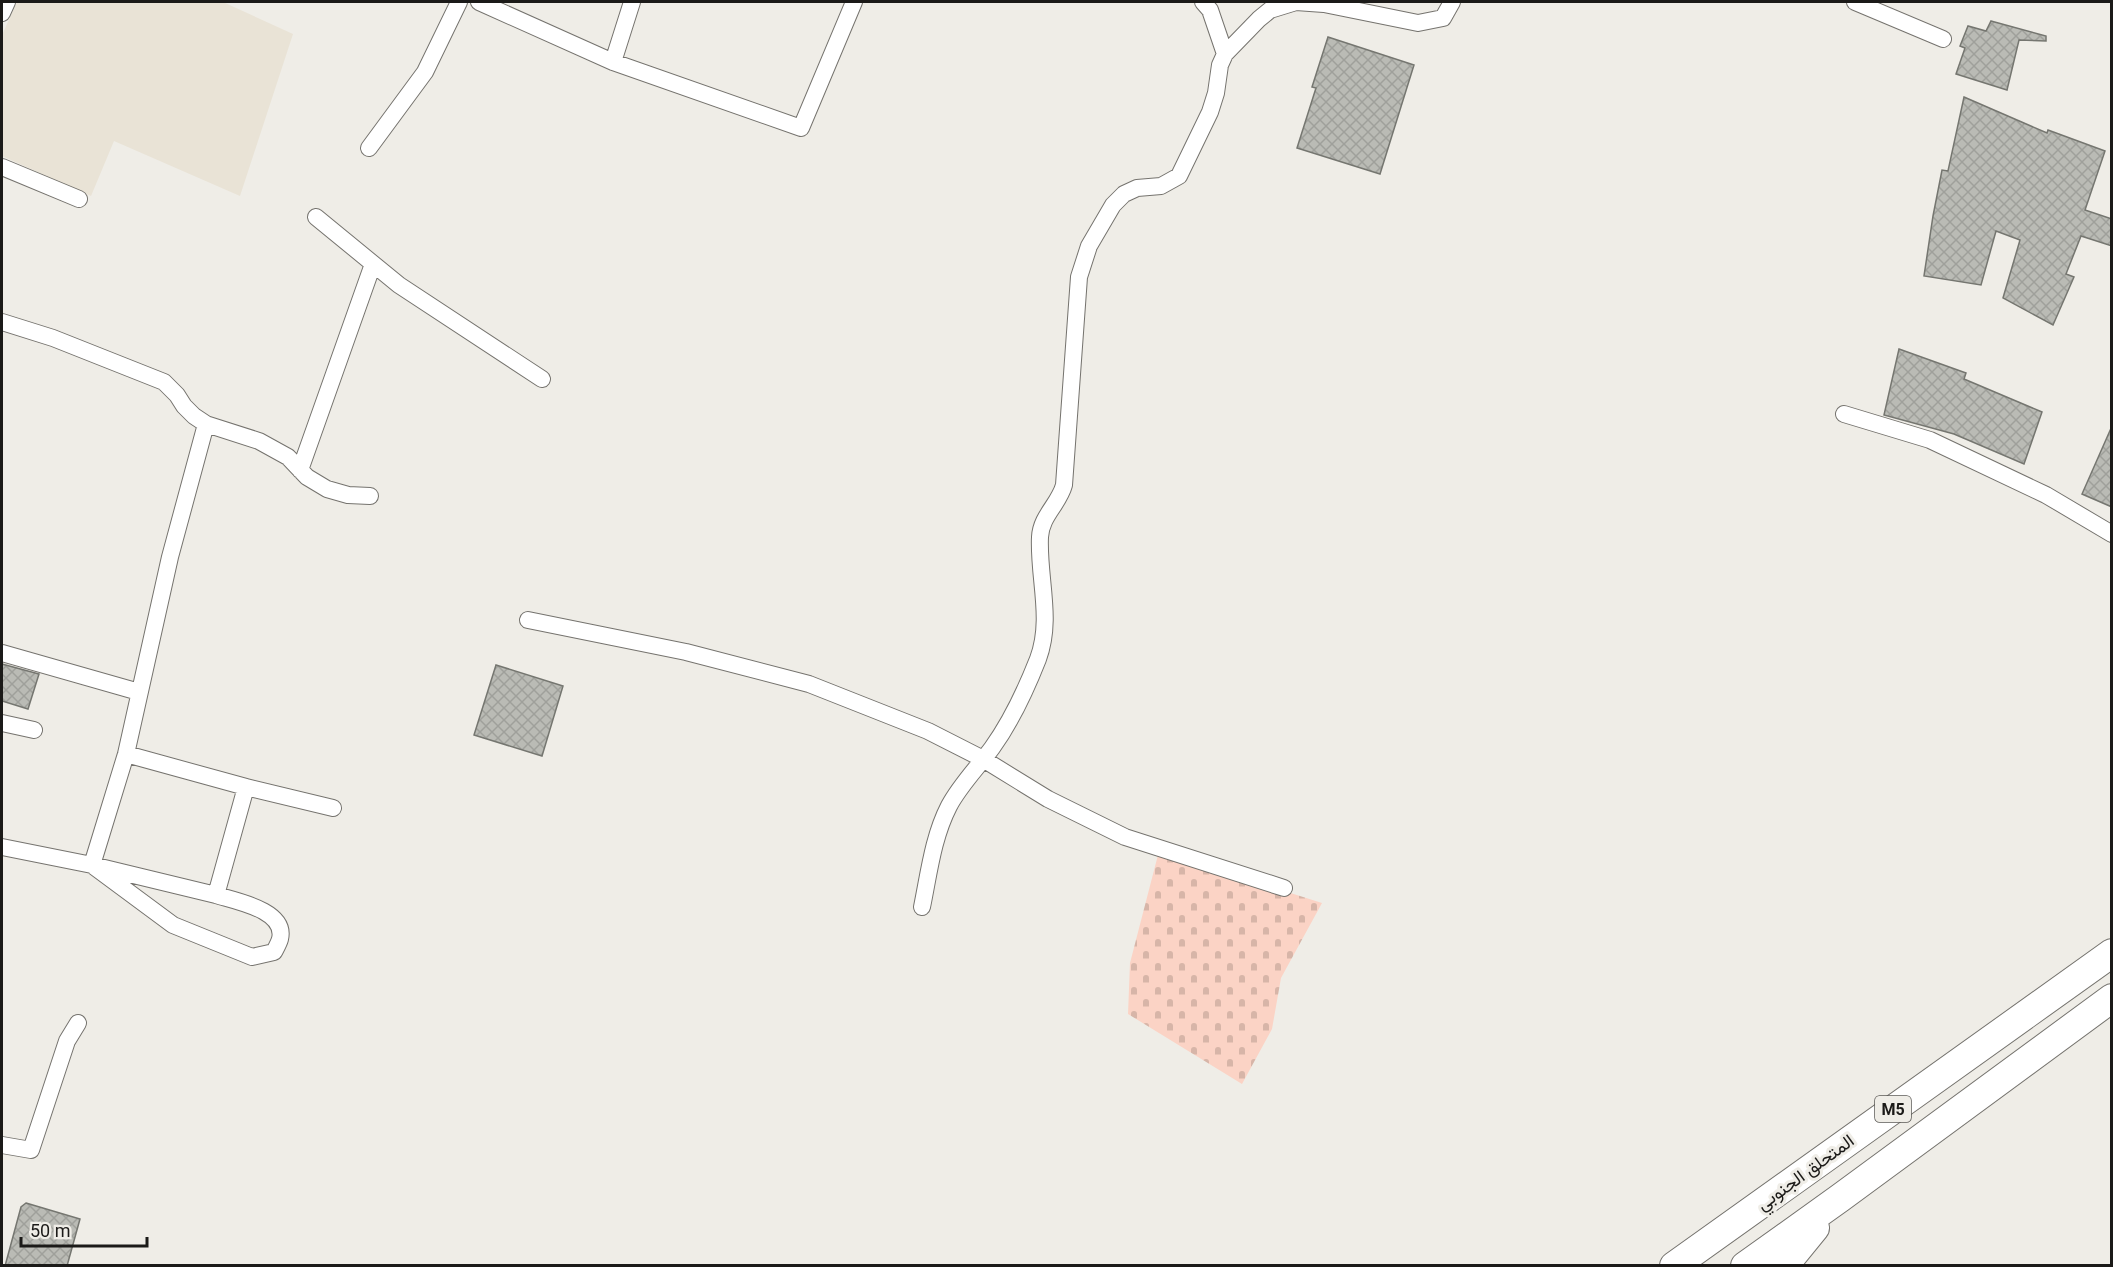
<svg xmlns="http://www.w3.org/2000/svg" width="2113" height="1267" viewBox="0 0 2113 1267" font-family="Roboto,Vazirmatn,sans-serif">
<defs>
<pattern id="cemetery-stones" width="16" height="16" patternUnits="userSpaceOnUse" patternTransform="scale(1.5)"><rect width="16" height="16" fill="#fbd3c5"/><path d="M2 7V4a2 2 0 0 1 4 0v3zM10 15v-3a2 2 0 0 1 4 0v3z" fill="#d7b5a8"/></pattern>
<pattern id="building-cross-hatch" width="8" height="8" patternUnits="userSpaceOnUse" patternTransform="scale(1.5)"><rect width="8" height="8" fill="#babbb5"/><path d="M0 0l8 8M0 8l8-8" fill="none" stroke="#9fa09b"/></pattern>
</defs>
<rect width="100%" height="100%" fill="#efede7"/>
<path fill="#e9e3d6" d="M17,2h206l70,32 -53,162 -126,-55 -23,55 -89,-40v-121z"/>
<path fill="url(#cemetery-stones)" d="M1159,851l163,52 -41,75 -9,51 -30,55 -114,-70 2,-51z"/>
<path fill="url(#building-cross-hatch)" stroke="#757670" stroke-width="1.5" d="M1991,21l55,15v5l-27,-1 -12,50 -51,-16 9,-26 -5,-2 8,-20 18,5z
M1328,37l86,28 -34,109 -83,-26 19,-60 -4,-1z
M1964,97l83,36 1,-3 57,21 -20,59 27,9v27l-31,-10 -15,38 8,3 -21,48 -50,-27 17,-58 -24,-9 -15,54 -57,-9 9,-60 9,-46 6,1z
M1899,349l67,24 -2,6 78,33 -18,52 -70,-30 -70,-19z
M2112,426v81l-30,-13z
M2,664l37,10 -11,35 -26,-8z
M496,665l67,21 -21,70 -68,-21z
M26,1203l54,16 -13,47h-62l16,-59z"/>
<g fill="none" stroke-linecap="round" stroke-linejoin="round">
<g stroke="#75736e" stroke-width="18">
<path id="street" d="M479,2l134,60 188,66 53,-126
M1203,2l7,8 15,44
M1855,2l88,37
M2,13l5,-11
M613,62l19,-60
M369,148l56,-76 34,-70
M2,167l77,32
M316,217l83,68 143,94
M2,322l51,16 111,44 13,13 7,11 10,10 12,8 53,17 29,16 19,20 20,12 21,6 22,1
M1844,414l86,26 116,55 66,39
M206,424l-36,133 -44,197 -34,111 81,60 79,32 22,-5c2,-4 5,-9 6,-13 7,-29 -45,-38 -64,-44
M300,470l73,-206
M528,620l158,32 123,32 119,47 55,28 65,40 77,38 159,51
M2,653l137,39
M2,723l32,7
M126,754l120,33 87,21
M2,847l90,18 124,30 30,-108
M922,907c7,-34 11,-70 27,-101 11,-21 29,-39 43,-58 18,-25 35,-61 46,-89 15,-40 0,-81 2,-122 1,-21 19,-33 24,-52l15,-208 10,-31 24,-41 11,-11 13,-6 24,-2 18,-10 31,-64 6,-19 4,-28 5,-11 34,-35 11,-9 26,-8 28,2 94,19 25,-5 9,-16
M2,1145l29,5 36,-109 11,-18"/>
</g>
<g stroke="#75736e" stroke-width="30">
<path id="highway" d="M1674,1266l438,-313
M1745,1266l95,-68 272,-200
M1784,1266l31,-38"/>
</g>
<use href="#street" stroke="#fff" stroke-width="16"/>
<use href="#highway" stroke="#fff" stroke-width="28"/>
</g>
<g text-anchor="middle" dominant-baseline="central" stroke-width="6" stroke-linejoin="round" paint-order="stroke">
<rect fill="#efede7" stroke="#5b5956" stroke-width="1.5" x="1875" y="1096" width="36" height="26" rx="4.5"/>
<g font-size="16" font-weight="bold" fill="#1b1a18">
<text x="1893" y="1109">M5</text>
</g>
<g font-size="18" fill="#1b1a18" stroke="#efede7">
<text transform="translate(1805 1172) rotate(-36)">المتحلق الجنوبي</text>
</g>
</g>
<rect width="2113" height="1267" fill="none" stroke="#1b1a18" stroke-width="6"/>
<path d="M21 1237v9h126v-9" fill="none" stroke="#1b1a18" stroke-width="3"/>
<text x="30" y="1237" font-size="18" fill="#1b1a18" stroke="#efede7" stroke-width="4.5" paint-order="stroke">50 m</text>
</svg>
